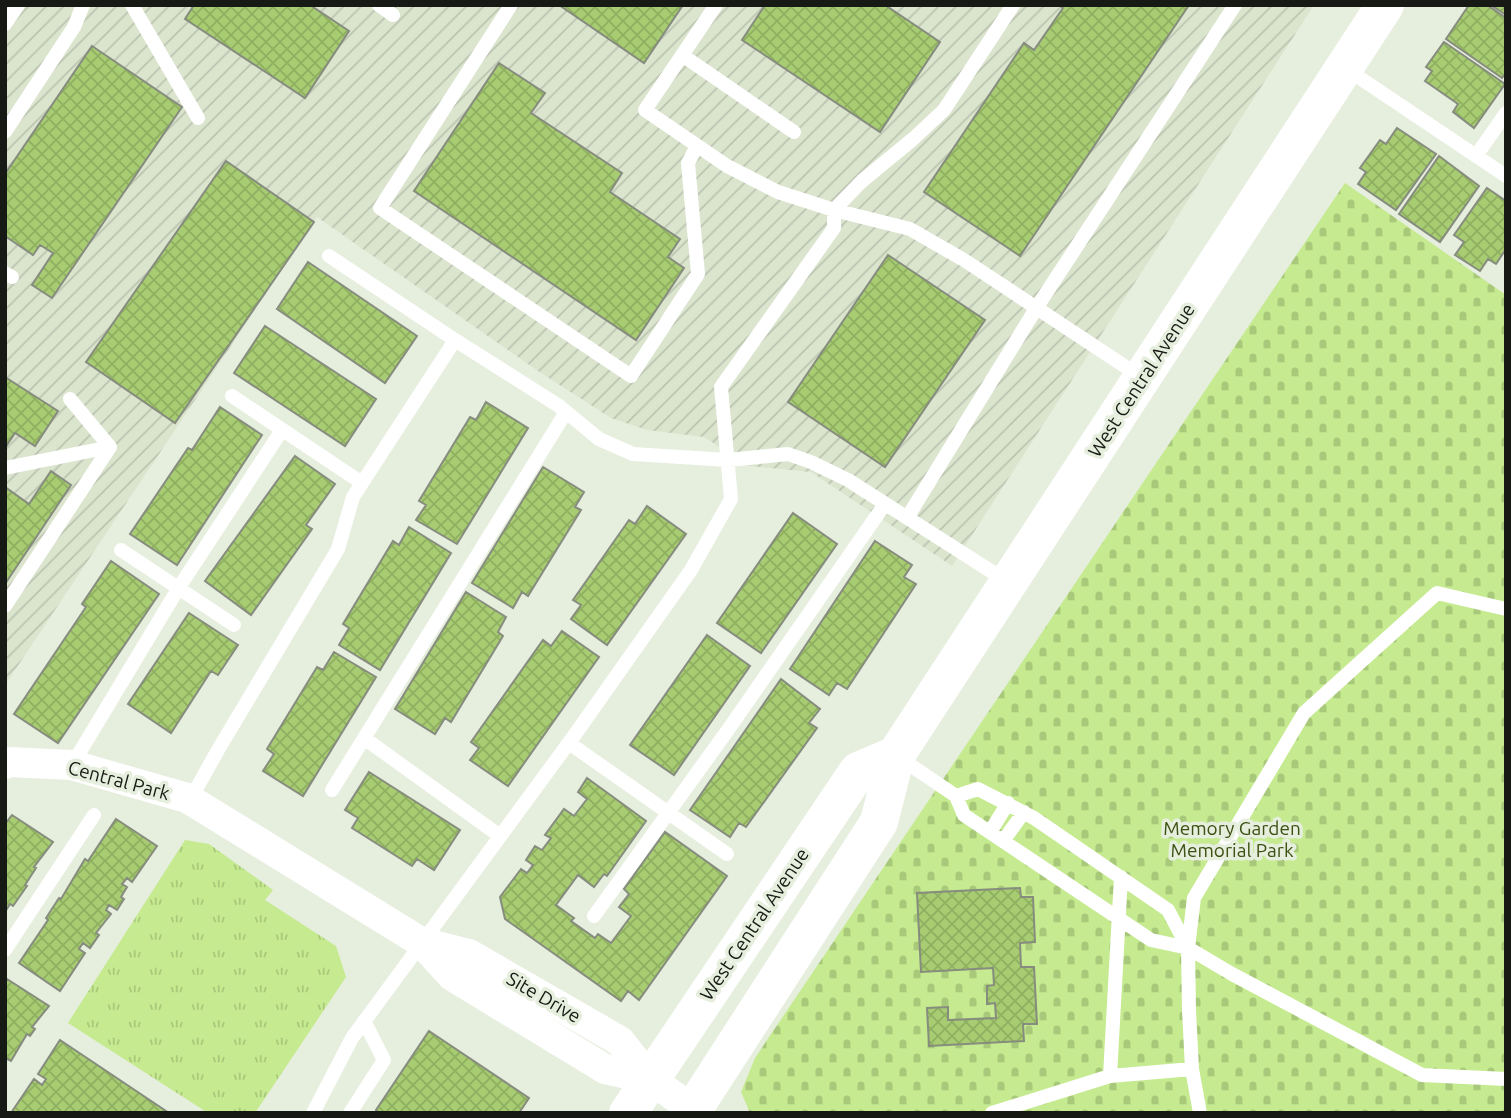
<svg xmlns="http://www.w3.org/2000/svg" width="1511" height="1118" viewBox="0 0 1511 1118" font-family="Ubuntu,sans-serif">
<defs>
<pattern id="industrial-furrows" width="10" height="10" patternUnits="userSpaceOnUse" patternTransform="scale(1.75)"><rect width="10" height="10" fill="#dbe5ce"/><path d="M-1 1l2-2M0 10L10 0M9 11l2-2" fill="none" stroke="#bbc4b0"/></pattern>
<pattern id="grass-tufts" width="24" height="20" patternUnits="userSpaceOnUse" patternTransform="scale(1.75)"><rect width="24" height="20" fill="#c5ea8f"/><path d="M3 7l-1-3M5 7V3M7 7l1-3M15 17l-1-3M17 17v-4M19 17l1-3" fill="none" stroke="#a8c87a"/></pattern>
<pattern id="cemetery-stones" width="16" height="16" patternUnits="userSpaceOnUse" patternTransform="scale(1.75)"><rect width="16" height="16" fill="#c5ea8f"/><path d="M2 7V4a2 2 0 0 1 4 0v3zM10 15v-3a2 2 0 0 1 4 0v3z" fill="#a8c87a"/></pattern>
<pattern id="building-cross-hatch" width="8" height="8" patternUnits="userSpaceOnUse" patternTransform="scale(1.75)"><rect width="8" height="8" fill="#a7cc71"/><path d="M0 0l8 8M0 8l8-8" fill="none" stroke="#8faf61"/></pattern>
</defs>
<rect width="100%" height="100%" fill="#e6eede"/>
<path fill="url(#industrial-furrows)" d="M5,5h1309l-362,561 -141,-94 -62,-6 -45,-29 -57,-7 -36,-12 -73,-47 -221,-154 -312,468z"/>
<path fill="url(#grass-tufts)" d="M185,840l24,4 64,46 -8,10 71,46 10,31 -91,136h-47l-140,-90z"/>
<path fill="url(#cemetery-stones)" d="M1345,183l161,112v818h-756l-9,-21 14,-34z"/>
<path fill="url(#building-cross-hatch)" stroke="#868c7e" stroke-width="2" d="M194,5h116l39,26 -44,67 -120,-79z
M559,5h124l-39,58z
M765,5h120l55,37 -60,90 -138,-92z
M1059,5h130l-169,251 -96,-64 100,-149 10,7 29,-42z
M1469,5h18l19,13v55l-4,5 -56,-39z
M1496,5h10v10l-12,-8z
M1444,42l61,42 -31,44 -21,-16 5,-8 -33,-23 7,-10 -6,-4z
M92,46l90,61 -130,191 -20,-13 21,-32 -13,-8 -7,10 -28,-19v-62z
M499,63l46,30 -14,20 91,60 -12,19 70,47 -12,18 16,11 -48,72 -222,-149z
M1397,128l39,26 -40,56 -38,-26 8,-12 -6,-4 20,-28 6,4z
M1439,156l40,30 -39,56 -41,-28z
M226,161l88,61 -139,201 -89,-61z
M1487,188l19,13v48l-10,15 -8,-5 -8,12 -25,-16 9,-13 -10,-7z
M888,255l97,65 -100,147 -97,-65z
M308,262l109,74 -32,47 -108,-74z
M265,326l111,73 -31,47 -111,-73z
M5,377l53,34 -23,35 -20,-13 -10,15z
M486,402l42,26 -71,116 -41,-24 10,-15 -7,-4 51,-84 6,3z
M220,407l42,28 -85,130 -47,-31 58,-86 4,2z
M295,456l40,28 -29,41 6,4 -61,86 -46,-34z
M543,467l41,25 -9,15 6,3 -53,86 -6,-4 -9,16 -41,-25z
M51,471l20,14 -66,99v-97l24,17z
M647,506l39,28 -79,111 -36,-26 10,-14 -8,-5 56,-80 6,4z
M793,513l44,31 -76,109 -44,-30z
M409,527l42,26 -71,117 -41,-25 10,-17 -6,-4 50,-83 6,4z
M875,541l37,24 -8,12 12,7 -69,105 -10,-6 -8,12 -39,-26z
M111,561l48,33 -101,149 -44,-29 72,-107 -4,-3z
M466,592l40,25 -8,15 5,4 -52,86 -6,-4 -10,16 -40,-25z
M189,613l49,32 -20,30 -7,-4 -40,62 -43,-29z
M562,631l37,26 -91,129 -38,-26 9,-12 -8,-6 72,-102 8,6z
M707,635l43,31 -76,109 -44,-30z
M334,652l42,25 -73,119 -40,-25 11,-17 -7,-5 50,-82 6,3z
M781,679l39,30 -11,14 8,5 -71,99 -7,-4 -9,14 -40,-27z
M369,772l91,58 -26,40 -17,-11 -5,7 -60,-38 6,-10 -13,-8z
M587,778l59,43 -39,55 -3,-2 -10,13 -16,-12 -22,30 18,13 -3,3 24,17 3,-4 13,9 20,-27 -12,-9 10,-13 -5,-5 41,-57 62,44 -88,124 -11,-9 -7,10 -116,-82 -5,-22 21,-28 6,4 6,-8 -7,-5 9,-14 7,4 9,-12 -6,-3 19,-26 10,7 13,-17 -9,-7z
M12,815l41,27 -19,25 2,1 -11,17 2,1 -14,20 -3,-2 -5,8v-88z
M116,819l41,27 -25,36 -5,-4 -5,6 5,3 -6,10 3,2 -7,11 -8,-5 -3,5 5,4 -15,19 3,2 -9,13 -7,-5 -4,6 6,4 -25,38 -41,-28 29,-43 -2,-2 13,-20 2,1 24,-40 3,2z
M1020,888l1,9h12l2,45 -15,1 1,24h13l3,57h-14l1,17 -95,5 -2,-38 21,-1v13l48,-2 -1,-15 -8,1v-18l7,-1 -1,-17 -72,4 -4,-79z
M7,979l42,27 -17,21 3,2 -5,7 -3,-2 -16,27 -6,-3v-76z
M429,1031l100,67 -10,15h-139l-4,-3z
M60,1040l109,73h-158l23,-34 8,6 4,-6 -8,-5z"/>
<g fill="none" stroke-linecap="round" stroke-linejoin="round">
<path stroke="#fff" stroke-width="14" d="M132,5l66,113
M379,5l14,10
M511,5l-131,203 251,168 67,-102 -10,-111 9,-17
M716,5l-71,105 82,56 51,26 56,18 76,19 54,31 177,117
M5,24l13,-19
M682,55l112,77
M1345,68l161,108
M5,132l69,-105 9,-22
M1476,156l30,-43
M329,256l126,84
M5,273l7,4
M232,396l130,87
M70,399l40,48
M5,468l105,-21
M907,518l130,-211 198,-302
M121,550l113,75
M5,606l105,-159
M364,738l136,98
M569,743l158,111
M897,756l59,40 8,19 187,125 37,8 -20,-38 -134,-92 -56,-29 -22,7
M72,765l106,-176 104,-159
M332,790l234,-378
M190,800l28,-50 120,-201 15,-52 102,-157 104,66 40,33 34,15 95,6 60,-6 23,8 37,18 160,102
M990,832l18,-29
M1003,841l21,-29
M1121,877l-11,199 82,-7
M594,916l136,-189 155,-223
M1188,948l44,26 190,101 84,4
M5,950l89,-135
M313,1113l39,-75 224,-305 115,-163 40,-71 -10,-112 113,-159v-18l28,-29 51,-42 31,-29 69,-105
M350,1113l34,-53 -20,-39
M992,1113l118,-37
M1200,1113l-8,-44 -3,-59 -1,-62 6,-50 110,-185 133,-120 69,16"/>
<path stroke="#fff" stroke-width="30" d="M5,764l4,-2 63,3 115,33 234,144 31,34 153,93 45,10
M421,942l48,12 151,87 30,38 48,34"/>
<path stroke="#fff" stroke-width="38" d="M628,1113l230,-342 38,-16
M691,1113l188,-291 17,-67 489,-750"/>
</g>
<g text-anchor="middle" dominant-baseline="central" stroke-width="7" stroke-linejoin="round" paint-order="stroke">
<g font-size="19" fill="#171a14" stroke="#e6eede">
<text transform="translate(1141 380) rotate(-57)">West Central Avenue</text>
<text transform="translate(119 780) rotate(15)">Central Park</text>
<text transform="translate(754 924) rotate(-56)">West Central Avenue</text>
<text transform="translate(544 997) rotate(30)">Site Drive</text>
</g>
<g font-size="19" fill="#3b5111" stroke="#e6eede">
<text x="1232" y="828">Memory Garden<tspan x="1232" dy="22">Memorial Park</tspan></text>
</g>
</g>
<rect width="1511" height="1118" fill="none" stroke="#171a14" stroke-width="14"/>
</svg>
